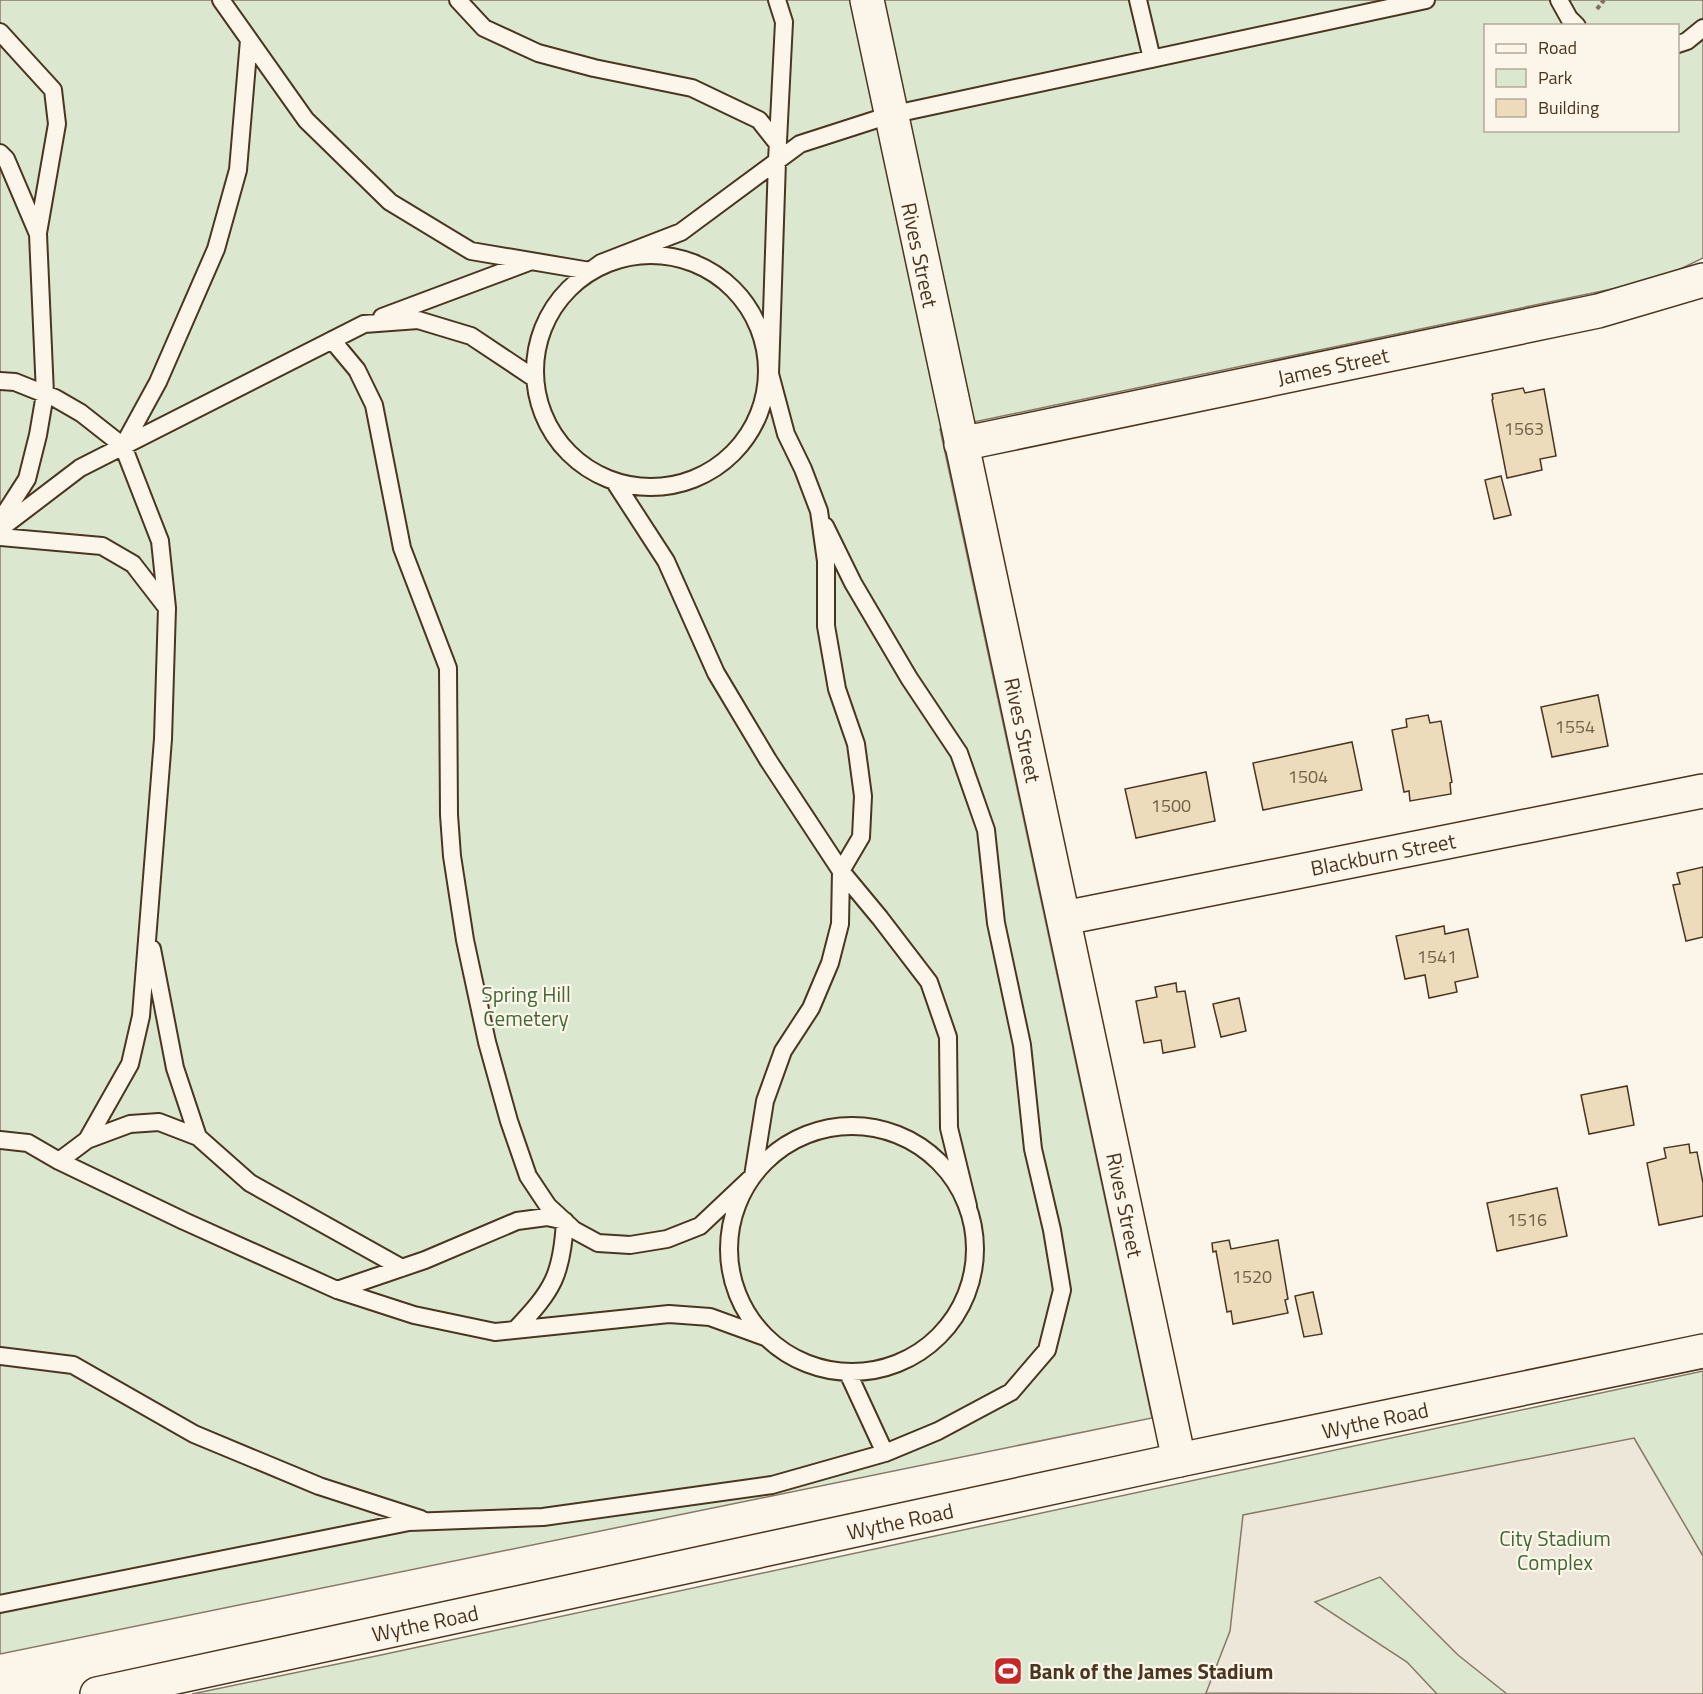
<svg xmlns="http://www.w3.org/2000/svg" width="1703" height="1694" viewBox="0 0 1703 1694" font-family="'Titillium Web',sans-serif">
<rect width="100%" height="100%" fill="#fbf6e9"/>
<path fill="#dce7d0" stroke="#887966" stroke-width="1.5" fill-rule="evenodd" d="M0,0h1703v258l-43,21 -720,150 212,989 -1152,236zM1486,26h192v104h-192z
M1703,1371v323h-1511l189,-39z"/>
<path fill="#ede7d9" stroke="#887966" stroke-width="1.5" d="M1634,1438l69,118v138h-196l-49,-39 -78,-78 -65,25 92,60 30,32 -231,-1 24,-62 13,-116z"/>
<path fill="#ecdcbc" stroke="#4a3520" stroke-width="1.5" d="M1523,388l2,5 19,-4 12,67 -16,3 2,11 -35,8 -15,-78 1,-1 -1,-5z
M1501,476l10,39 -17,4 -9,-39z
M1598,695l10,51 -56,11 -11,-50z
M1428,715l2,8 11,-2 11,61 -2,1 1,11 -41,7 -1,-10 -5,1 -12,-62 15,-3 -1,-8z
M1352,742l10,48 -99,20 -10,-47z
M1206,772l9,49 -79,17 -11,-49z
M1703,867v70l-17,4 -13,-56 7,-1 -3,-11z
M1444,926l1,8 23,-5 10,48 -23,5 2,10 -28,6 -4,-23 -20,4 -9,-43z
M1176,983l1,9 8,-1 10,56 -32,6 -2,-13 -17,3 -8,-42 21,-4 -2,-10z
M1239,998l7,33 -25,6 -8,-33z
M1627,1086l7,39 -45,9 -8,-39z
M1689,1144l1,9 7,-1 6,31v33l-44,9 -12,-62 19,-5 -2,-10z
M1557,1188l10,48 -70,15 -10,-48z
M1229,1240l2,9 47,-9 10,59 -3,1 3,13 -55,11 -2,-13 -4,1 -11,-61 -3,1 -1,-9z
M1313,1292l9,42 -18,3 -9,-41z"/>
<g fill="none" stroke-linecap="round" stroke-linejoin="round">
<g stroke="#4a3520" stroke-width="20">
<path id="lane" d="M221,0l85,120 84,82 81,49 119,20 11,-8 80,-31 119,-88 90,-29 536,-115
M458,0l26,28 54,25 56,15 98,20 67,32 19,24
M1138,0l14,59
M1559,0l10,18 8,8
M0,32l53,58 4,34 -19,109
M1678,44l9,-3 16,-13
M0,153l6,6 32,75 7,160 -7,41 -11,44 -27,42
M535 371a116 116 0 1 1 232 0a116 116 0 1 1-232 0Z
M382,317l147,-55
M332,340l25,30 17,35 28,143 46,120 1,147 3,41 13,84 22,102 22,79 19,55 20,30 26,24 24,13 32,2 37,-6 33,-13 53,-50 12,-75 18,-50 28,-43 19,-45 10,-39 1,-53 20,-34 2,-41 -7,-52 -19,-55 -11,-63v-65l-7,-50 -16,-42 -17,-35 -16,-60 7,-213 7,-139 -7,-22
M0,381l15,1 40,16 26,15 42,33 37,95 7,67
M123,446l35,-64 58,-133 22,-79 11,-130
M616,484l50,77 50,112 52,87 73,111 39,47 49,64 19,55 1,91 19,78
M0,529l80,-61 284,-144 54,-4 53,16 63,42
M0,537l102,9 31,18 34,44 -4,131 -22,277 -11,48 -43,76 -28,21
M152,949l23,119 23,69 52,46 152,85
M729 1249a123 123 0 1 1 246 0a123 123 0 1 1-246 0Z
M0,1140l28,3 31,18 125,60 153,69 77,25 81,17 174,-18 41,3 55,20
M87,1140l43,-16 29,-2 39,15
M337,1290l88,-30 92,-39 30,-4 18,4c-3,54 -12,69 -49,108
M0,1356l73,9 121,69 125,52 102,33
M848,1373l37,80
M0,1604l409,-82 134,-5 229,-32 113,-32 53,-22 73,-39 36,-42 15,-60 -10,-60 -19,-81 -11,-104 -26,-122 -10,-93 -27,-77 -50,-75 -56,-95 -28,-57"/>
</g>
<g stroke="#4a3520" stroke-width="36">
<path id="street" d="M867,0l312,1460
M961,444l637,-133 105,-31
M1064,918l639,-127"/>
</g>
<g stroke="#4a3520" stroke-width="36">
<path id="secondary" d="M97,1694l1082,-234 524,-109"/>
</g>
<path stroke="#7f6f5c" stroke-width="4" stroke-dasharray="4.5 3" stroke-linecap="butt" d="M1597,9l7,-9"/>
<use href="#lane" stroke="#fbf6e9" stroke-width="16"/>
<use href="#street" stroke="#fbf6e9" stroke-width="33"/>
<use href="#secondary" stroke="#fbf6e9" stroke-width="33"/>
</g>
<defs>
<g id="stadium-square" transform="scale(1.5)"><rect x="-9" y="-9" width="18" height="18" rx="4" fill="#c62828" stroke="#fbf6e9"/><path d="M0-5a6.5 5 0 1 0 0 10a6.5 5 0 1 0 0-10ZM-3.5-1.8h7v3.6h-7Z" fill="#fff"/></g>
</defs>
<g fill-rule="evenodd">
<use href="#stadium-square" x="1008" y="1671"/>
</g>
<g text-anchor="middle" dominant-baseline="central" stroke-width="4.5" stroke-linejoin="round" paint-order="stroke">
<g font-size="18" fill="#725f47">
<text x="1524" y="428">1563</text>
<text x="1575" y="726">1554</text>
<text x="1308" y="776">1504</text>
<text x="1171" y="805">1500</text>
<text x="1437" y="956">1541</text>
<text x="1527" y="1219">1516</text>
<text x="1252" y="1276">1520</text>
</g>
<g font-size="21" fill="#4a3520" stroke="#fbf6e9">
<text transform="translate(920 255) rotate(78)">Rives Street</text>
<text transform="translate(1333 366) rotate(-12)">James Street</text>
<text transform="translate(1023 730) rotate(78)">Rives Street</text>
<text transform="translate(1383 854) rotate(-11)">Blackburn Street</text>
<text transform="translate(1125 1205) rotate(78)">Rives Street</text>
<text transform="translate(1375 1420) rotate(-12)">Wythe Road</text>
<text transform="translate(900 1521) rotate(-12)">Wythe Road</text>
<text transform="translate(425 1623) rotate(-12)">Wythe Road</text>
</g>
<g font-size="21" fill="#436837" stroke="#fbf6e9">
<text x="526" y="994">Spring Hill<tspan x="526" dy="24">Cemetery</tspan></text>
<text x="1555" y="1538">City Stadium<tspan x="1555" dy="24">Complex</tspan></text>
</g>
<g font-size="21" font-weight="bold" fill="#4a3520" stroke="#fbf6e9" text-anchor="start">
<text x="1029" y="1671">Bank of the James Stadium</text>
</g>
</g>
<rect x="1484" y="24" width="195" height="108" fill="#fbf6e9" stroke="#b4a999" stroke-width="1.5"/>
<rect x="1496" y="44" width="30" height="9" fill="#fbf6e9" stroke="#b4a999" stroke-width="1.5"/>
<text x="1538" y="54" font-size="18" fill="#4a3520">Road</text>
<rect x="1496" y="69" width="30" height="18" fill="#dce7d0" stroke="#b4a999" stroke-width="1.5"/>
<text x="1538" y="84" font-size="18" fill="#4a3520">Park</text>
<rect x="1496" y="99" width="30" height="18" fill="#ecdcbc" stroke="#b4a999" stroke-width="1.5"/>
<text x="1538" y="114" font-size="18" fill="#4a3520">Building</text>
</svg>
